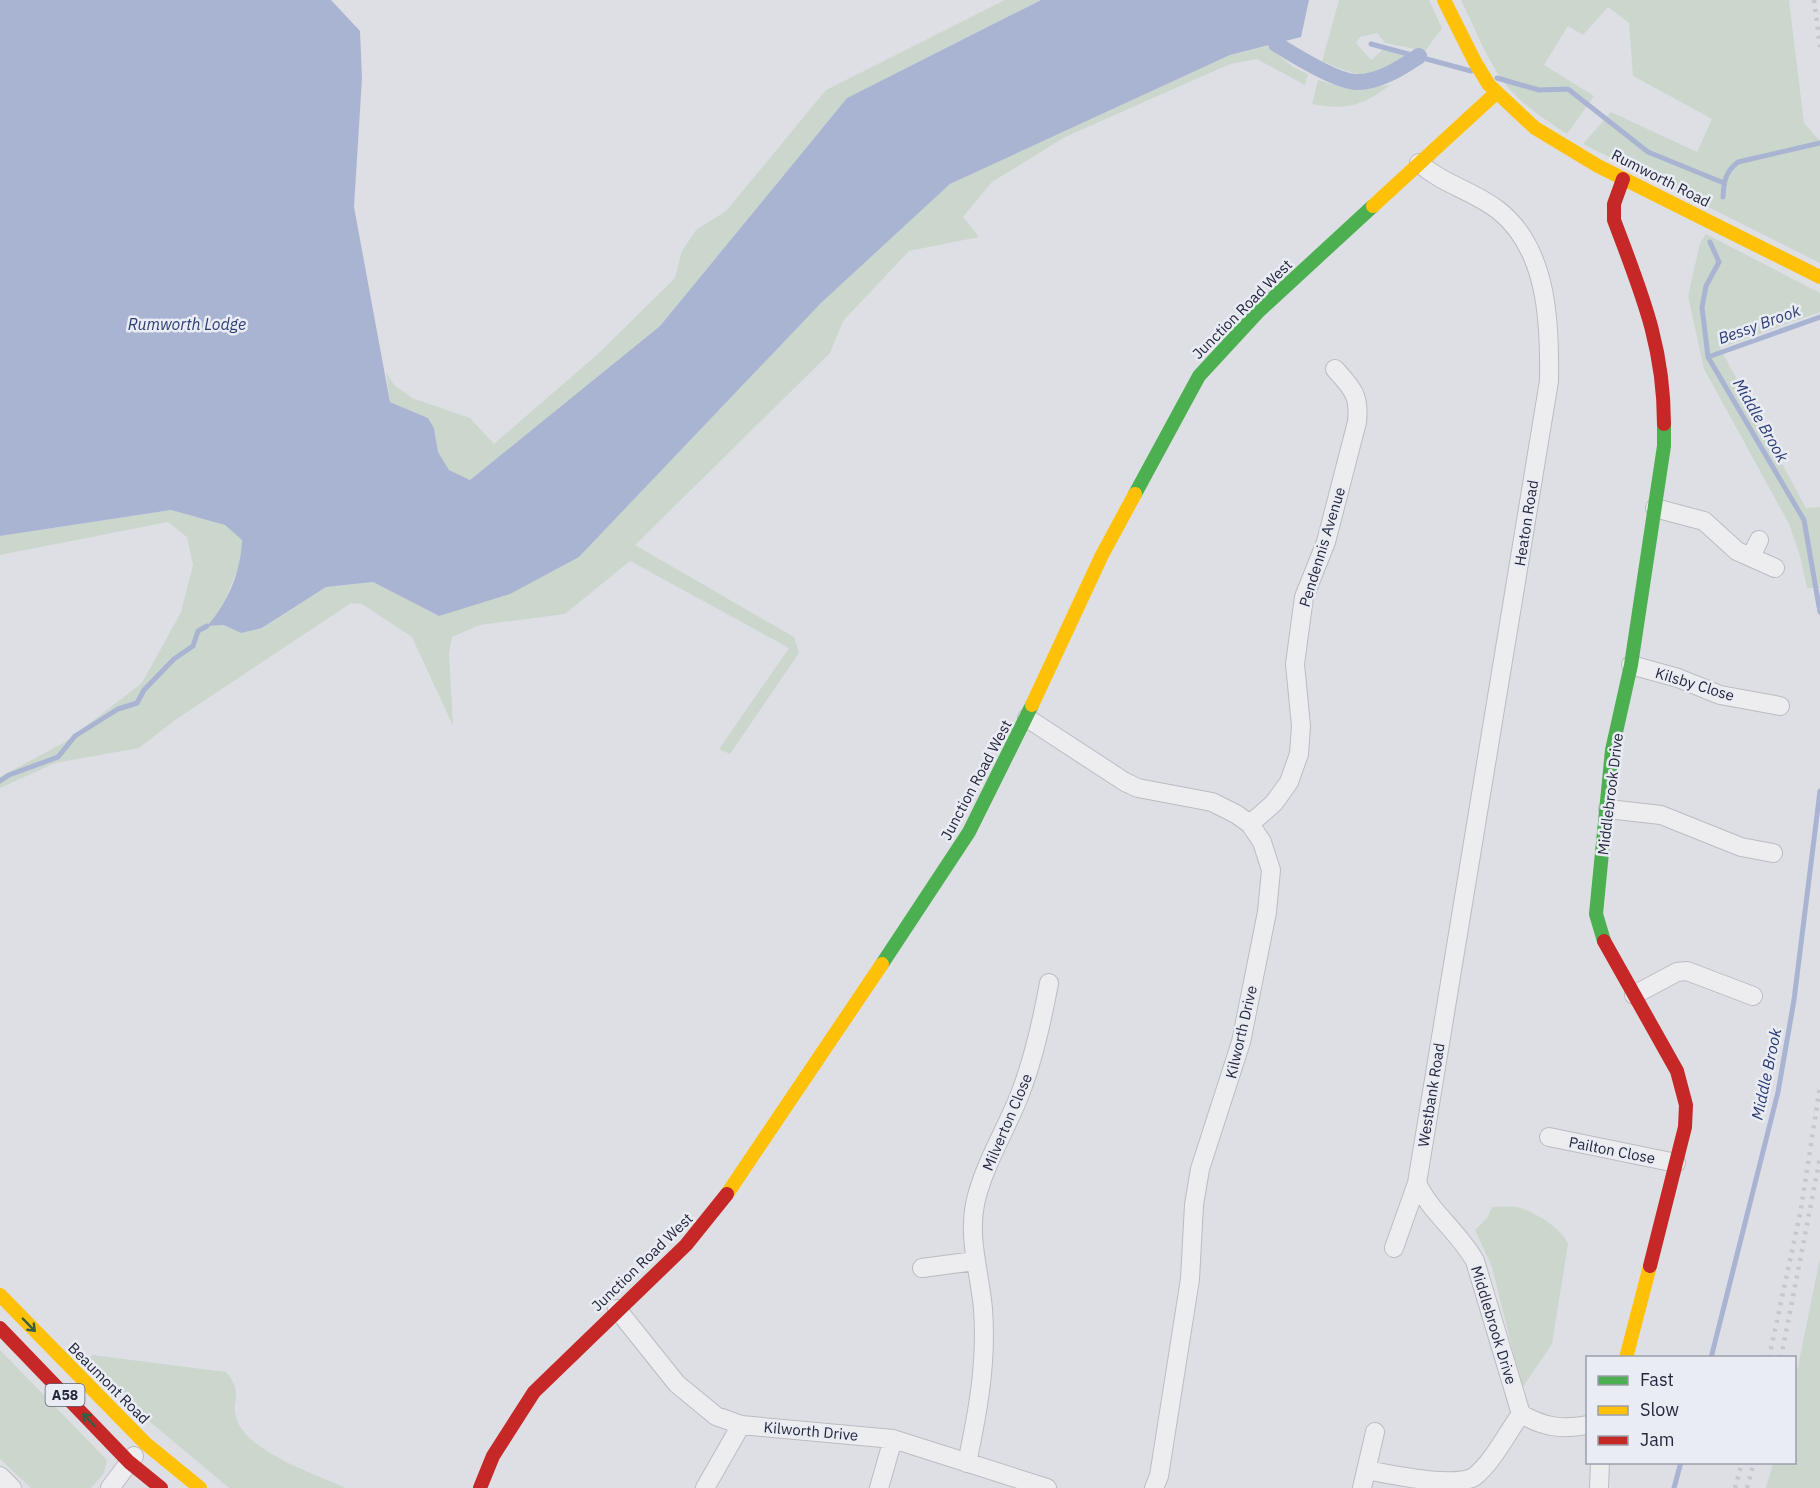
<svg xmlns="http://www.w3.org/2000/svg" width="1820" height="1488" viewBox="0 0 1820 1488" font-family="'IBM Plex Sans',sans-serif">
<rect width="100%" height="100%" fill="#dedfe4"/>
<path fill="#cbd7cd" d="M1005,0h36l-194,98 -187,228 -190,154 -21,-10 -11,-18 -4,-24 -6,-10 -38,-16 -4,-30 8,13 18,13 58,20 24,26 105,-91 76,-75 7,-27 14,-21 30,-19 100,-121z
M1339,0h90l13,28 -17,23 -40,-8 -8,-10 -17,4 -4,6 15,17 13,-11 24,8c-41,21 -43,23 -86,4z
M1461,0h328l15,123 16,18v122l-237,-119 28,-32 86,40 15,-33 -79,-43 -4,-53 -21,-16 -25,28 -15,-9 -24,39 50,31 -27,38c-20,-13 -40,-26 -56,-43 -22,-25 -35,-61 -50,-91z
M1267,46l26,21 15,7 -3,11 -48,-26 -27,5 -165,73 -73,45 -29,35 16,20 -70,14 -66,70 -13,32 -195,192 159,92 5,16 -69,101 -11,-5 70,-101 -159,-87 -65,53 -85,11 -28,12 -3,16 4,73 -41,-89 -50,-33 -11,-1 -176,117 -36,28 -84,15 -55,25v-11l65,-35 77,-59 39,-71 12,-47 -6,-28 -19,-15 -168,33v-19l171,-26 54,15 18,15 -2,21 -20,49 -13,16 16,-1 17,8 22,-5 63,-41 47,-5 66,34 140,-59 243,-255 128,-118 280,-129z
M1318,80l30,9 42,-4c-28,22 -45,25 -78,19z
M1706,234l114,59v19l-100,36 86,160 14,-1v81h-13l-7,-32 -11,-32 -85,-155 -16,-73 12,-53z
M1492,1207c8,0 17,-1 24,0 16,3 47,22 52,37l-16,100 -30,44 -30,-121 -17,-37 12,-12z
M1820,1258v230h-54l7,-25 21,-1 1,-81z
M0,1350l107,110 -3,13 -13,15h-60l-31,-29z
M92,1355l134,17c20,25 3,28 11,48 11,32 80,55 109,68h-117l-86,-72 -55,-57z"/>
<path fill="#a9b4d2" d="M0,0h331l29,31 2,47 -8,129 36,195 38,16 6,10 4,24 11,18 21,10 190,-154 187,-228 194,-98h268l-8,37 -71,18 -280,129 -129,119 -242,254 -69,37 -71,22 -66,-34 -47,5 -64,41 -21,5 -17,-8 -17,1c21,-23 34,-55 35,-86l-17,-15 -54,-15 -171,26z"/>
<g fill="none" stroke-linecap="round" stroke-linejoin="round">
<path stroke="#a9b4d2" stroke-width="5" d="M1371,44l100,27
M1497,78l42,12 29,-1 80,63 76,31
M1723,197c1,-16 2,-25 15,-35l82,-19
M1710,242l9,20 -13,24 -4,21 6,50 96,163 16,92
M1708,357l112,-40
M0,781l9,-6 49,-18 17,-21 43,-27 19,-6 7,-13 30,-31 19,-13 5,-15 9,-5
M1711,1358l67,-266 16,-92 26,-209
M1674,1488l7,-26"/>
<path stroke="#a9b4d2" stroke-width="16" d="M1276,44c16,10 60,37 79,38 23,1 46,-14 64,-26"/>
<g stroke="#bbbcc1" stroke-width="20">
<path id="street" d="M1655,508l49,13 33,30 38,17
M1751,557l8,-17
M1631,665l47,13 42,17 60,11
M1027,718l98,64 13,6 74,14 24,12 14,10 12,18 9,28 -4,42 -26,130 -41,127 -6,36 -4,74 -31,197 -5,12
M1608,809l53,6 80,32 32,6
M1250,824l24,-21 15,-21 10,-28 2,-28 -6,-62 9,-67 22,-55 31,-120c3,-27 -5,-34 -22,-53
M1634,995l43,-23 10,-1 66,25
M1549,1137l127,26
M1417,1183c14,30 42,49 58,78l46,153c23,13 40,16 67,11
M1394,1248l23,-65 132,-802c1,-57 -1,-132 -51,-171 -26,-20 -54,-25 -79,-47
M922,1268l53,-7
M617,1309l60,75 39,32 25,9 152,14 154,49
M967,1463c11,-52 20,-101 16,-154 -3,-35 -15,-70 -8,-105 8,-38 31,-74 45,-110 14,-36 22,-73 29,-111
M1366,1470c27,5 86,18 108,7 19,-15 33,-44 47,-63
M0,1476l12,12
M110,1488l24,-32
M705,1488l36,-63
M879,1488l14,-49
M1362,1488l13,-56
M1599,1488l1,-26"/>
</g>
<use href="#street" stroke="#ededf0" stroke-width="18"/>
<path stroke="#4caf50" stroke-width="14" d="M1135,494l64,-118 60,-65 114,-105
M1604,941l-8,-27 16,-164 19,-85 33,-219v-22
M882,964l87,-132 63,-127"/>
<path stroke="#ffc107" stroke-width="14" d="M1444,0l31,62 14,23 46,43 63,38 222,111
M1373,206l123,-113
M1032,705l70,-150 33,-61
M727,1194l155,-230
M0,1295l145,148 55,45
M1626,1358l24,-92"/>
<path stroke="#c62828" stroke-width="14" d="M1623,179l-9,25v16c27,72 50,125 50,204
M1604,941l73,130 9,34 -1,22 -35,139
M0,1328l129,134 32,26
M480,1488l13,-32 41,-64 152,-147 41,-51"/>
<path stroke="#c6c7cb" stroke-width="4.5" stroke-dasharray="3 6" stroke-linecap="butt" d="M1814,0l6,47
M1769,1358l32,-149 19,-123
M1781,1358l39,-200
M1735,1488l7,-26
M1747,1488l7,-26"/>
</g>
<defs><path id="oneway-shaft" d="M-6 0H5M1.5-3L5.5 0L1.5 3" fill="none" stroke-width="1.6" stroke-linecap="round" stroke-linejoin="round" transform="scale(1.5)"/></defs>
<g stroke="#345e45">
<use href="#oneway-shaft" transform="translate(29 1325) rotate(46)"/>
<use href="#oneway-shaft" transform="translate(89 1420) rotate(-134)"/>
</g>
<g text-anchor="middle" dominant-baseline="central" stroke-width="5" stroke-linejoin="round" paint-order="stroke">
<rect fill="#eaecf4" stroke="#5f6374" stroke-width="1.5" x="45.5" y="1384" width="39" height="22" rx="4.5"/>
<g font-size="14" font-weight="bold" fill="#24283d">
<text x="65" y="1395">A58</text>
</g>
<g font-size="15" fill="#24283d" stroke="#eaecf4">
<text transform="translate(1661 178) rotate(27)">Rumworth Road</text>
<text transform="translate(1242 309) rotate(-45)">Junction Road West</text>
<text transform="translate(1526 523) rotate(-81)">Heaton Road</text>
<text transform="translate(1322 547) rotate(-73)">Pendennis Avenue</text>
<text transform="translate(1695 684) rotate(17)">Kilsby Close</text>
<text transform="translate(976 780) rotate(-62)">Junction Road West</text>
<text transform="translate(1610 794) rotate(-83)">Middlebrook Drive</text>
<text transform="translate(1241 1032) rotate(-77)">Kilworth Drive</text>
<text transform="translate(1431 1095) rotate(-81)">Westbank Road</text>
<text transform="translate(1007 1122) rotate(-67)">Milverton Close</text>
<text transform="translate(1612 1150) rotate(11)">Pailton Close</text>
<text transform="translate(642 1262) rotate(-44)">Junction Road West</text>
<text transform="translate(1494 1325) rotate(73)">Middlebrook Drive</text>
<text transform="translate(109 1383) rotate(45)">Beaumont Road</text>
<text transform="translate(811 1431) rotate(5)">Kilworth Drive</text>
</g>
<g font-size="16" font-style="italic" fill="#2b3c74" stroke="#eaecf4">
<text x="187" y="324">Rumworth Lodge</text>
<text transform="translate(1759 324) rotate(-20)">Bessy Brook</text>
<text transform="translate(1761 420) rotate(60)">Middle Brook</text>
<text transform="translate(1766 1074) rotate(-78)">Middle Brook</text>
</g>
</g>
<rect x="1586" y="1356" width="210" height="108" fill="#eaecf4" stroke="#9b9eab" stroke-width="1.5"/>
<rect x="1598" y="1376" width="30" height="9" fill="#4caf50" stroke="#9b9eab" stroke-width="1.5"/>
<text x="1640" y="1386" font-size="18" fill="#24283d">Fast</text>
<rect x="1598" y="1406" width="30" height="9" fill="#ffc107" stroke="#9b9eab" stroke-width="1.5"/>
<text x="1640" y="1416" font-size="18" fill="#24283d">Slow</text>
<rect x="1598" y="1436" width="30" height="9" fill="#c62828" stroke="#9b9eab" stroke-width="1.5"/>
<text x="1640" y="1446" font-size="18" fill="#24283d">Jam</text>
</svg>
